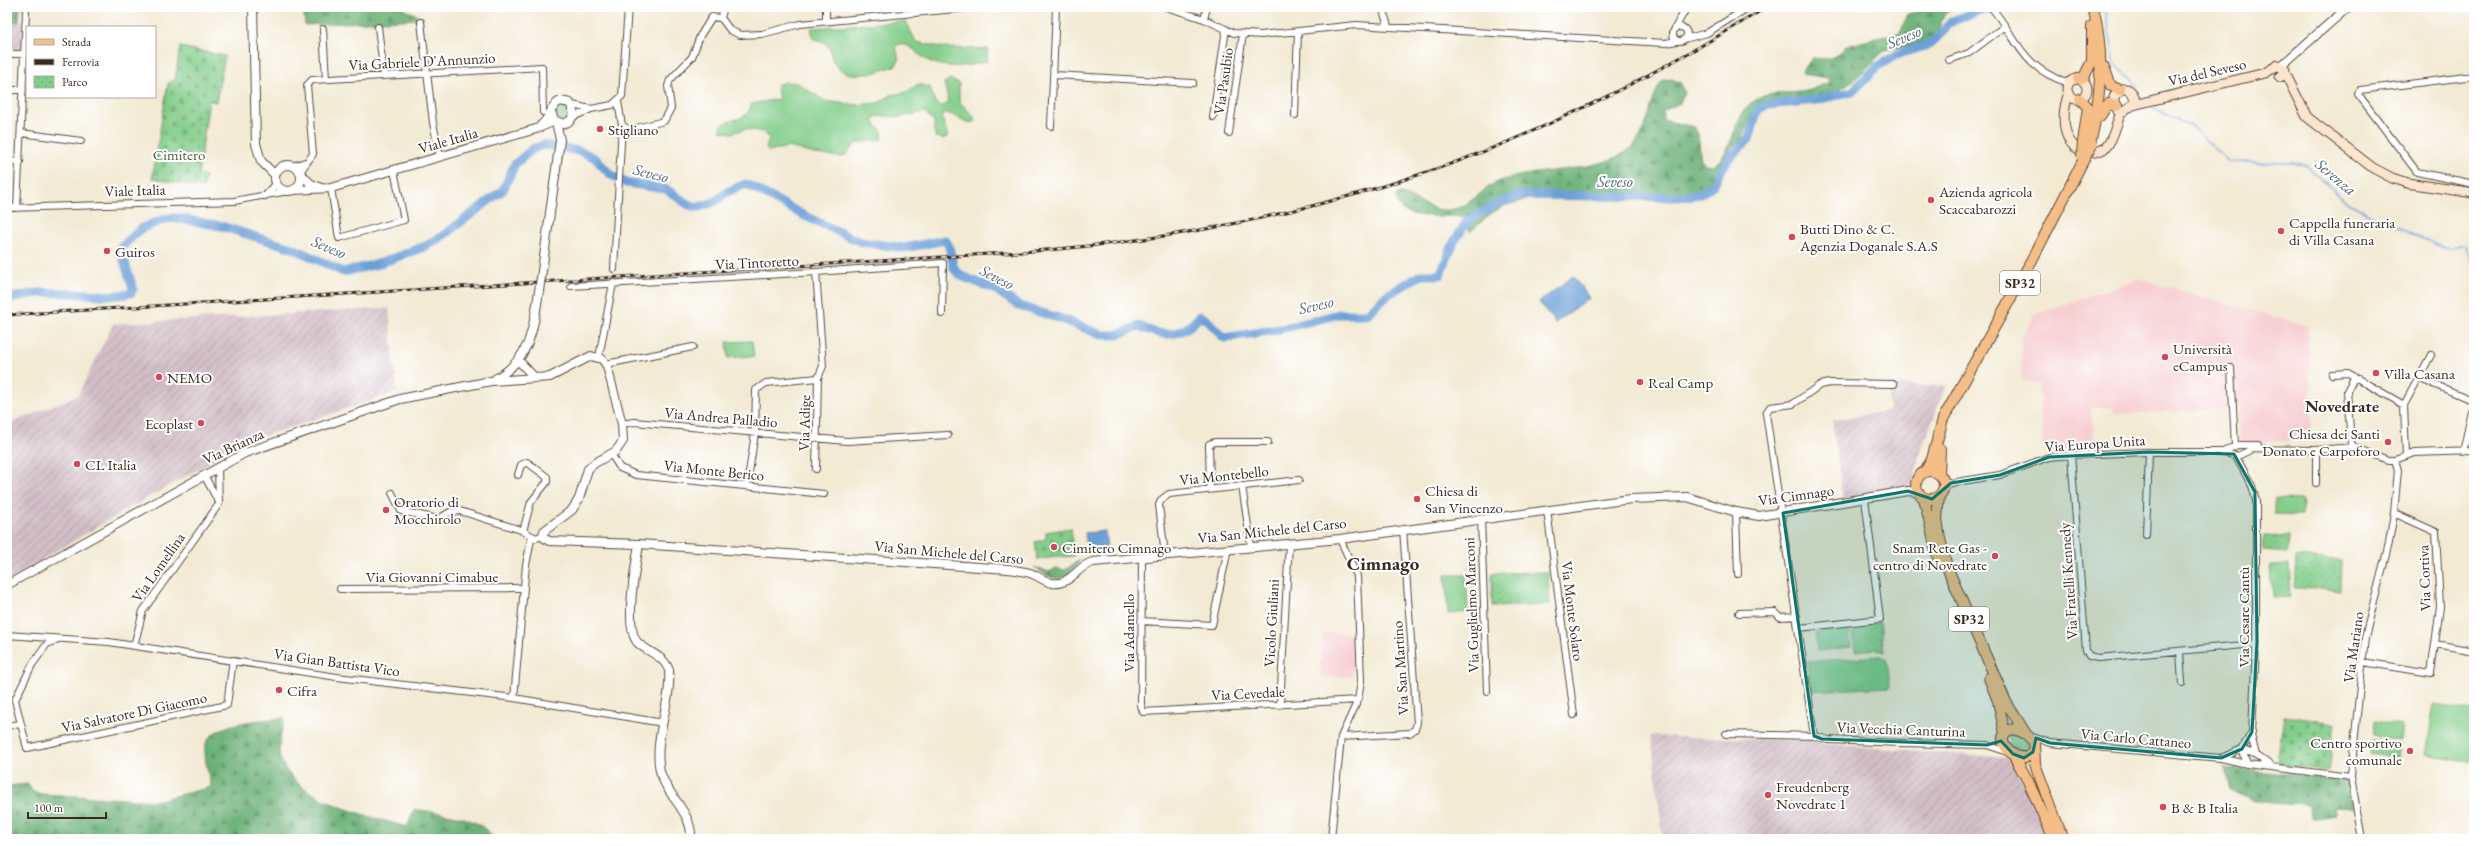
<svg xmlns="http://www.w3.org/2000/svg" width="2481" height="846" viewBox="0 0 2481 846" font-family="'EB Garamond',serif">
<defs>
<pattern id="industrial-furrows" width="10" height="10" patternUnits="userSpaceOnUse"><rect width="10" height="10" fill="#d2bdc6"/><path d="M-1 1l2-2M0 10L10 0M9 11l2-2" fill="none" stroke="#ac9aa0"/></pattern>
<pattern id="forest-firs" width="22" height="20" patternUnits="userSpaceOnUse"><rect width="22" height="20" fill="#6ab076"/><path d="M5 1l3.5 6h-7zM16 11l3.5 6h-7z" fill="#588f60"/></pattern>
<pattern id="cemetery-stones" width="16" height="16" patternUnits="userSpaceOnUse"><rect width="16" height="16" fill="#83cd8a"/><path d="M2 7V4a2 2 0 0 1 4 0v3zM10 15v-3a2 2 0 0 1 4 0v3z" fill="#72b077"/></pattern>
<pattern id="park-dots" width="8" height="8" patternUnits="userSpaceOnUse"><rect width="8" height="8" fill="#83cd8a"/><path d="M2 2h.1M6 6h.1" fill="none" stroke="#72b077" stroke-width="1.8" stroke-linecap="round"/></pattern>
</defs>
<rect width="100%" height="100%" fill="#fff"/>
<filter id="ink" filterUnits="userSpaceOnUse"><feTurbulence type="fractalNoise" baseFrequency=".025" numOctaves="2"/><feDisplacementMap in="SourceGraphic" scale="8" xChannelSelector="R" yChannelSelector="G"/><feConvolveMatrix kernelMatrix="1 2 1 2 8 2 1 2 1" color-interpolation-filters="sRGB"/></filter>
<filter id="wash" filterUnits="userSpaceOnUse"><feTurbulence type="fractalNoise" baseFrequency=".012" numOctaves="4" result="noise"/><feDisplacementMap in="SourceGraphic" scale="16" xChannelSelector="R" yChannelSelector="G"/><feGaussianBlur stdDeviation="0.9" result="paint"/><feColorMatrix in="noise" values="0 0 0 0 0 0 0 0 0 0 0 0 0 0 0 0 0 1.4 0 .05"/><feComposite in="paint" operator="in"/></filter>
<g filter="url(#wash)">
<rect width="100%" height="100%" fill="#f3ead4"/>
<path fill="#f7cfd2" d="M2138,279l170,47 4,114 -73,3 -1,-37 -9,3 -115,5 -1,-6h-22l4,42 -52,2 -4,-67 -18,-5 1,-42 12,-23z
M1323,633l31,1 -2,43 -32,-1z"/>
<path fill="url(#industrial-furrows)" d="M23,21l-1,29h-15v-28z
M389,308l8,84 -148,49 -116,65 -85,50 -41,27v-158l71,-30 35,-71z
M1888,386h58l-27,69 -4,22 -5,12 -67,12 -11,-81 57,-9z
M1651,736l162,4 13,4 185,14 40,81h-388z"/>
<path fill="#83cd8a" stroke="#5f7c54" d="M906,21l10,21 30,6 42,1 -1,12c-19,6 -46,9 -63,-3 -11,-7 -12,-14 -26,-14l-2,3 3,13 -3,5c-14,7 -47,16 -59,2 -11,-14 -1,-25 -24,-28l-2,-11z
M950,79l9,5v17l15,16 1,5c-10,3 -20,-9 -31,-9l-2,5 6,18 -5,3 -8,-2 -1,-15 -9,-10 -24,5 -25,-1 -3,6 10,10 -1,7 -26,4 -10,12 -5,2 -27,-3 -25,-7 -21,4 -2,-3 3,-10 -5,-6 -19,-3 -13,4 -12,-2 2,-6c12,-8 27,-4 29,-21l28,-5 -3,-14 9,-3 12,1 28,18 31,4 22,-2 13,-8 15,-3 12,-8 12,3 5,16 8,3 6,-4 -5,-19z
M567,103l5,14 -13,5 -6,-12 1,-3z
M752,341l2,15 -26,2 -1,-16z
M2275,499l27,1 -1,15 -26,-1z
M2289,564l2,32 -19,1 -2,-32z
M1445,575h21l2,37 -20,2z
M1849,628l2,19 -34,4 -2,-19z
M1880,656l7,3 3,28 -79,4 -4,-29z
M2434,704l40,6v52l-48,-8z
M2375,721l27,5 -2,14 -27,-5z
M2015,734l12,8 2,6 -2,3 -7,1 -10,-7 -2,-9z
M2372,740l27,4 -2,14 -27,-4z"/>
<path fill="url(#forest-firs)" stroke="#526d4a" d="M7,7h13l-1,14 -12,1z
M303,7h100c5,7 14,5 19,12l-117,6z
M1935,7h19l-10,8 -8,20 -6,7 -45,8 -28,28 -22,14 -19,5 -52,7 -9,3 -13,32 -11,9 -22,37 -13,9h-22l-1,3h-135l-32,8 -16,9 -20,18 -5,-14c-17,-6 -70,8 -69,-23l3,-2c18,5 31,19 51,17 18,-3 28,-16 41,-25 7,-4 16,-6 23,-8 35,-9 88,-5 117,-29 19,-17 17,-48 32,-68l9,-1 9,4 3,10 -4,10 -17,8v9l31,7 4,7 3,27 4,3 9,1c20,-13 18,-46 38,-63 13,-11 37,-8 54,-11 7,-1 15,-6 23,-9l-1,-4 -25,-4 -1,-2 10,-14 17,1 11,-6 6,-7 54,-14 8,-18z
M1080,560c-7,11 -18,23 -32,16 -5,-3 -9,-7 -14,-9l15,5 7,-4 9,2z
M285,718c-3,12 -8,28 -5,39 13,44 90,59 127,70l7,-18c28,5 64,5 80,30h-487v-53l21,-2 5,8 10,2 112,7 56,-14c-2,-12 -7,-27 -6,-39 2,-27 60,-28 80,-30z
M2225,768l123,12 5,28 -20,-1 2,8 -23,4 -4,-14c-28,-1 -53,-1 -78,-15z"/>
<path fill="url(#cemetery-stones)" stroke="#5f7c54" d="M180,47l45,9 -9,46 -7,-1 -11,74 7,1 -2,12 -51,-10 16,-95 7,-3z
M1071,528l3,28 -37,3 -2,-17 11,-3v-7z
M2284,716l51,7 -7,48 -51,-8z"/>
<path fill="url(#park-dots)" stroke="#5f7c54" d="M2264,536l25,1 -1,16 -25,-2z
M2296,557l45,3 -1,30 -46,-2z
M1548,572l2,33 -58,2v-34z
M1880,622l4,30 -9,-3 -20,2 -3,-25z"/>
<path fill="#6c9fd8" stroke="#54647b" d="M1573,276l16,22 -34,25 -16,-21z
M1105,531l2,16 -20,2 -2,-16z"/>
<g fill="none" stroke-linecap="round" stroke-linejoin="round">
<path stroke="#6c9fd8" stroke-width="1.5" d="M2105,7l10,58 25,23
M2154,109l37,17 38,36 70,1 8,3 41,37 95,45 8,1 11,-5 4,1 8,19"/>
<path stroke="#6c9fd8" stroke-width="9" d="M7,300c25,-10 54,-8 80,-6 15,1 30,3 44,-1l2,-5 -13,-40 22,-20 23,-9 12,-1 44,8 74,23 48,23 35,-8 48,-18 18,-11 59,-45 12,-26 19,-16 10,-3 36,6 15,7 15,16 16,9 40,6 23,16 10,2 15,-5 13,-10 19,-8 59,32 56,26 43,6 41,-8 4,6 5,23 7,7 34,13 24,17 43,13 40,16h15l22,-9c25,12 42,12 61,-10l7,4 17,18 57,-9 58,-15h28l20,-19 34,-20h19l14,-33 14,-22 26,-15 27,-10 157,2 22,-3 13,-9 15,-26 21,-20 9,-30 10,-4 49,-5 36,-9 25,-25 20,-12 33,-10 20,-22 26,-11 24,-4"/>
</g>
</g>
<g filter="url(#ink)">
<g fill="none" stroke-linecap="round" stroke-linejoin="round">
<g stroke="#574739" stroke-width="8">
<path id="minor" d="M1166,7l38,12 30,14 27,2 95,-10 309,18 12,-2
M1382,7l6,19
M1991,7c29,35 30,61 78,76
M721,18l9,12 10,5 22,-1 38,-10 176,-17
M721,18l3,-11
M1204,19l3,-12
M826,21v-14
M421,22l12,101 7,34
M1673 34a7 7 0 1 1 14 0a7 7 0 1 1-14 0Z
M378,27l6,49
M1675,28l12,-21
M323,29l3,50
M1684,39l23,-6 42,-26
M7,54h18
M1949,60l20,-7 36,-27
M1055,75l138,8
M2474,76l-114,14 -2,4 59,78 57,12
M7,90h16
M572,105l19,4
M1295,115l3,-84
M573,117l18,-8 21,-4 10,-9 6,-89
M1213,117l13,-88
M622,125l7,5 35,-9 7,-13 -3,-22 2,-6 22,-23 8,-21 12,-19 9,1
M1051,126l5,-119
M21,133l60,8
M1229,133l14,-99
M7,161l13,1
M293,166l15,-5
M300,172l13,-18 -6,-69 5,-5 230,-13 1,45
M331,188l8,50 65,-18 -10,-50
M265,196l11,-12
M7,208l227,-7 54,-10
M17,208l9,-196
M614,269l8,-144 -4,-23
M571,286l245,-14 127,-9 -1,51
M599,357l14,-74
M606,364l87,-17
M2231,368l4,78
M2332,374l16,-1 56,32 2,51
M2419,378l55,23
M2404,405l27,-50
M622,424l12,-2 213,19 101,-6
M2354,447l-3,-4 -4,-52 6,-11 6,-2
M2316,450v33
M2223,452l14,-7h21
M2463,452l11,-50
M611,454l9,14 16,7 188,19
M2071,455l15,195 3,6 9,2 158,-14
M816,469l2,-91
M204,475l13,24
M518,475l3,-10 6,-3 20,15v5l-16,20 -8,29
M1943,480l8,3 -8,6
M1951,483l49,-8 49,-18 22,-2 78,-3h72l17,4 14,-7 64,1 38,-3 34,13h7l19,-7 60,-2
M747,486l8,-53 1,-43 10,-7 52,-5 5,-12 -7,-94
M1242,486l9,60
M1210,488l-1,-44 6,-2h53
M392,493l9,18 37,8 12,-7 10,-1 61,19 13,7
M1547,510l27,205
M1736,512l2,62
M1481,518l6,173
M2146,535l3,-83
M1165,555l-6,-50 2,-5 8,-6 130,-14
M1142,557l-1,148 2,7 215,-12
M340,589l184,-1
M1739,613l36,-1 5,5 17,-1
M1141,621l71,4 16,-76
M1799,628l81,-9 -15,-120
M7,635l102,7 228,35 177,21 149,25
M58,639l-11,5 -15,21 -17,35 12,48 200,-43 6,-45
M2435,644l39,7
M134,646l9,-35 76,-107 -1,-36
M2180,652l2,31
M2363,662l68,11 9,-66 -4,-75 -42,-19
M514,698l12,-133 5,-25 12,-5
M1280,705l9,-161
M7,726l13,-2
M1726,734l88,2 15,4 71,3 87,2 21,7
M2251,735l5,20
M1814,736l-48,-323 4,-6 23,-3 27,-19 10,-2 64,1
M2030,736l20,7 171,15 26,6 104,13
M1341,737l69,-4 5,-4 2,-6 -14,-194
M2242,749l14,6 14,10
M2242,749l5,15
M2221,758l21,-9 10,-17 4,-88v-144l-4,-14 -17,-31
M1331,839l10,-102 17,-37 3,-19 -4,-105 -17,-37
M2362,839l-11,-62 1,-13 13,-127 24,-94 5,-30 4,-43 -3,-10"/>
</g>
<g stroke="#574739" stroke-width="10">
<path id="tertiary" d="M253,7l3,137 5,17 14,14
M2281,66l67,-59
M541,125c9,-6 9,-19 19,-24l10,2 4,11 -4,7 -7,3 -9,-4 -3,-8
M275 178a13 13 0 1 1 26 0a13 13 0 1 1-26 0Z
M301,174l10,10 10,4
M293,190l38,-2 205,-59 19,-8
M543,264l17,-124 -4,-18
M519,361l16,17
M495,379c36,-20 38,-50 44,-88
M639,544c-3,21 -16,84 -1,99 11,10 25,12 31,27 3,33 -16,68 -9,101 6,25 33,41 31,68
M7,585l238,-132 155,-54 91,-18 59,-4 41,-21 11,3 5,7 15,58 1,17 -7,10 -21,12 -7,6 -9,30 -7,11 -28,21 -1,6 6,4 90,3 369,25c7,1 15,2 22,4 12,4 20,15 35,8 10,-5 16,-16 28,-19l247,-23 291,-40 56,-2 49,15 23,4 149,-25 10,1"/>
</g>
<g stroke="#574739" stroke-width="11">
<path id="secondary" d="M2285,73l22,44 66,51 19,10 15,5 67,10
M2067 89a10 10 0 1 1 20 0a10 10 0 1 1-20 0Z
M2068,95c-6,19 -8,51 18,57 7,1 14,0 20,-5 8,-8 10,-24 15,-34l5,-4
M2133,105l132,-32 13,-8 7,5 -1,4 -4,3
M2118,111l-4,-14 8,-8c8,-1 12,4 13,12l-5,6"/>
</g>
<g stroke="#574739" stroke-width="12">
<path id="primary" d="M2104,67l7,19 9,4
M2078,79l6,-2 8,-16v-35
M2080,99l8,8 -5,35
M2100,116l8,-12 9,2
M2090,144c11,-46 15,-90 3,-137
M1916 485a14 14 0 1 1 28 0a14 14 0 1 1-28 0Z
M1925,472l7,-13 11,-40 89,-159 52,-101
M1939,474l1,-25
M1939,496l-2,23 3,20 7,28 59,135 20,32 8,8 1,22 28,75
M1924,498l15,64
M1989,678l9,23 7,33
M2026,734l-11,-5 -6,1 -6,7c-2,14 22,29 31,14
M2013,754l15,27 26,58"/>
</g>
<use href="#minor" stroke="#fff" stroke-width="6"/>
<use href="#tertiary" stroke="#fff" stroke-width="8"/>
<use href="#secondary" stroke="#fbe5cf" stroke-width="9"/>
<use href="#primary" stroke="#f6be87" stroke-width="10"/>
<g stroke="#3b2a1e" stroke-width="3">
<path id="rail" d="M7,315l1014,-63c143,-10 286,-38 421,-85 114,-40 222,-97 325,-160"/>
</g>
<use href="#rail" stroke="#fff" stroke-width="1.5" stroke-dasharray="4.5" stroke-linecap="butt"/>
<g stroke="#574739" stroke-width="10" stroke-linecap="butt">
<path id="tertiary-bridge" d="M539,291l4,-27"/>
</g>
<g stroke="#574739" stroke-width="12" stroke-linecap="butt">
<path id="primary-bridge" d="M2082,157l1,-15
M2084,159l8,-14"/>
</g>
<use href="#tertiary-bridge" stroke="#fff" stroke-width="8"/>
<use href="#primary-bridge" stroke="#f6be87" stroke-width="10"/>
</g>
</g>
<path fill="#0f766e" fill-opacity="0.2" stroke="#0f766e" stroke-width="3" stroke-linejoin="round" d="M2149,452l85,2 21,38 2,150 -5,90 -10,17 -21,9 -171,-15 -14,-5 -3,14 -9,6 -11,-4 -12,-13 -14,4 -165,-6 -8,-3 -31,-223 125,-22 24,8 19,-16 49,-8 49,-18z"/>
<g fill="#d1495b" stroke="#fff" stroke-width="1.5">
<circle cx="600" cy="129" r="4"/>
<circle cx="1931" cy="200" r="4"/>
<circle cx="2281" cy="231" r="4"/>
<circle cx="1792" cy="237" r="4"/>
<circle cx="107" cy="251" r="4"/>
<circle cx="2165" cy="357" r="4"/>
<circle cx="2376" cy="373" r="4"/>
<circle cx="159" cy="377" r="4"/>
<circle cx="1640" cy="382" r="4"/>
<circle cx="201" cy="423" r="4"/>
<circle cx="2388" cy="442" r="4"/>
<circle cx="77" cy="464" r="4"/>
<circle cx="1417" cy="499" r="4"/>
<circle cx="386" cy="510" r="4"/>
<circle cx="1054" cy="547" r="4"/>
<circle cx="1995" cy="556" r="4"/>
<circle cx="279" cy="690" r="4"/>
<circle cx="2410" cy="751" r="4"/>
<circle cx="1768" cy="795" r="4"/>
<circle cx="2163" cy="807" r="4"/>
</g>
<g text-anchor="middle" dominant-baseline="central" stroke-width="4" stroke-linejoin="round" paint-order="stroke">
<g fill="#fff" stroke="#766a62" stroke-width="1">
<rect x="2000" y="271" width="40" height="24" rx="3"/>
<rect x="1949" y="607" width="40" height="24" rx="3"/>
</g>
<g font-size="14" font-weight="bold" fill="#3b2a1e">
<text x="2020" y="283">SP32</text>
<text x="1969" y="619">SP32</text>
</g>
<g font-size="15" fill="#3b2a1e" stroke="#fff">
<text transform="translate(422 61) rotate(-3)">Via Gabriele D'Annunzio</text>
<text transform="translate(2207 72) rotate(-13)">Via del Seveso</text>
<text transform="translate(1223 81) rotate(-82)">Via Pasubio</text>
<text transform="translate(448 140) rotate(-16)">Viale Italia</text>
<text transform="translate(135 190) rotate(-2)">Viale Italia</text>
<text transform="translate(757 262) rotate(-3)">Via Tintoretto</text>
<text transform="translate(721 417) rotate(5)">Via Andrea Palladio</text>
<text transform="translate(804 423) rotate(-89)">Via Adige</text>
<text transform="translate(2095 443) rotate(-4)">Via Europa Unita</text>
<text transform="translate(233 446) rotate(-25)">Via Brianza</text>
<text transform="translate(714 470) rotate(6)">Via Monte Berico</text>
<text transform="translate(1224 475) rotate(-6)">Via Montebello</text>
<text transform="translate(1796 495) rotate(-8)">Via Cimnago</text>
<text transform="translate(1272 530) rotate(-6)">Via San Michele del Carso</text>
<text transform="translate(949 552) rotate(5)">Via San Michele del Carso</text>
<text transform="translate(158 567) rotate(-55)">Via Lomellina</text>
<text x="432" y="576">Via Giovanni Cimabue</text>
<text transform="translate(2424 578) rotate(-92)">Via Cortiva</text>
<text transform="translate(2068 581) rotate(-94)">Via Fratelli Kennedy</text>
<text transform="translate(1471 605) rotate(-92)">Via Guglielmo Marconi</text>
<text transform="translate(1573 611) rotate(83)">Via Monte Solaro</text>
<text transform="translate(2243 617) rotate(-90)">Via Cesare Cantù</text>
<text transform="translate(1271 623) rotate(-87)">Vicolo Giuliani</text>
<text transform="translate(1128 633) rotate(-90)">Via Adamello</text>
<text transform="translate(2353 647) rotate(-82)">Via Mariano</text>
<text transform="translate(337 662) rotate(8)">Via Gian Battista Vico</text>
<text transform="translate(1400 668) rotate(-94)">Via San Martino</text>
<text transform="translate(1248 693) rotate(-3)">Via Cevedale</text>
<text transform="translate(134 712) rotate(-12)">Via Salvatore Di Giacomo</text>
<text transform="translate(1901 729) rotate(2)">Via Vecchia Canturina</text>
<text transform="translate(2136 738) rotate(5)">Via Carlo Cattaneo</text>
</g>
<g font-size="15" fill="#3b2a1e" stroke="#fff" text-anchor="start">
<text x="608" y="129">Stigliano</text>
<text x="1939" y="191">Azienda agricola<tspan x="1939" dy="17">Scaccabarozzi</tspan></text>
<text x="2289" y="222">Cappella funeraria<tspan x="2289" dy="17">di Villa Casana</tspan></text>
<text x="1800" y="228">Butti Dino &amp; C.<tspan x="1800" dy="17">Agenzia Doganale S.A.S</tspan></text>
<text x="115" y="251">Guiros</text>
<text x="2173" y="348">Università<tspan x="2173" dy="17">eCampus</tspan></text>
<text x="2384" y="373">Villa Casana</text>
<text x="167" y="377">NEMO</text>
<text x="1648" y="382">Real Camp</text>
<text x="193" y="423" text-anchor="end">Ecoplast</text>
<text x="2380" y="433" text-anchor="end">Chiesa dei Santi<tspan x="2380" dy="17">Donato e Carpoforo</tspan></text>
<text x="85" y="464">CL Italia</text>
<text x="1425" y="490">Chiesa di<tspan x="1425" dy="17">San Vincenzo</tspan></text>
<text x="394" y="501">Oratorio di<tspan x="394" dy="17">Mocchirolo</tspan></text>
<text x="1062" y="547">Cimitero Cimnago</text>
<text x="1987" y="547" text-anchor="end">Snam Rete Gas -<tspan x="1987" dy="17">centro di Novedrate</tspan></text>
<text x="287" y="690">Cifra</text>
<text x="2402" y="742" text-anchor="end">Centro sportivo<tspan x="2402" dy="17">comunale</tspan></text>
<text x="1776" y="786">Freudenberg<tspan x="1776" dy="17">Novedrate 1</tspan></text>
<text x="2171" y="807">B &amp; B Italia</text>
</g>
<g font-size="15" fill="#515b3e" stroke="#fff">
<text x="179" y="154">Cimitero</text>
</g>
<g font-size="16" font-style="italic" fill="#515f72" stroke="#fff">
<text transform="translate(1904 37) rotate(-23)">Seveso</text>
<text transform="translate(651 173) rotate(14)">Seveso</text>
<text transform="translate(2336 177) rotate(40)">Serenza</text>
<text x="1615" y="181">Seveso</text>
<text transform="translate(329 247) rotate(23)">Seveso</text>
<text transform="translate(997 277) rotate(27)">Seveso</text>
<text transform="translate(1316 305) rotate(-13)">Seveso</text>
</g>
<g font-size="17" font-weight="bold" fill="#3b2a1e" stroke="#fff">
<text x="2342" y="406">Novedrate</text>
</g>
<g font-size="19" font-weight="bold" fill="#3b2a1e" stroke="#fff">
<text x="1383" y="563">Cimnago</text>
</g>
</g>
<rect width="2481" height="846" fill="none" stroke="#fff" stroke-width="24"/>
<rect x="26" y="26" width="130" height="72" fill="#ffffff" stroke="#b1aaa5"/>
<rect x="34" y="39" width="20" height="6" fill="#f6be87" stroke="#b1aaa5"/>
<text x="62" y="46" font-size="12" fill="#3b2a1e">Strada</text>
<rect x="34" y="59" width="20" height="6" fill="#3b2a1e" stroke="#b1aaa5"/>
<text x="62" y="66" font-size="12" fill="#3b2a1e">Ferrovia</text>
<rect x="34" y="76" width="20" height="12" fill="url(#park-dots)" stroke="#b1aaa5"/>
<text x="62" y="86" font-size="12" fill="#3b2a1e">Parco</text>
<path d="M28 812v6h78v-6" fill="none" stroke="#3b2a1e" stroke-width="2"/>
<text x="34" y="812" font-size="12" fill="#3b2a1e" stroke="#ffffff" stroke-width="3" paint-order="stroke">100 m</text>
</svg>
